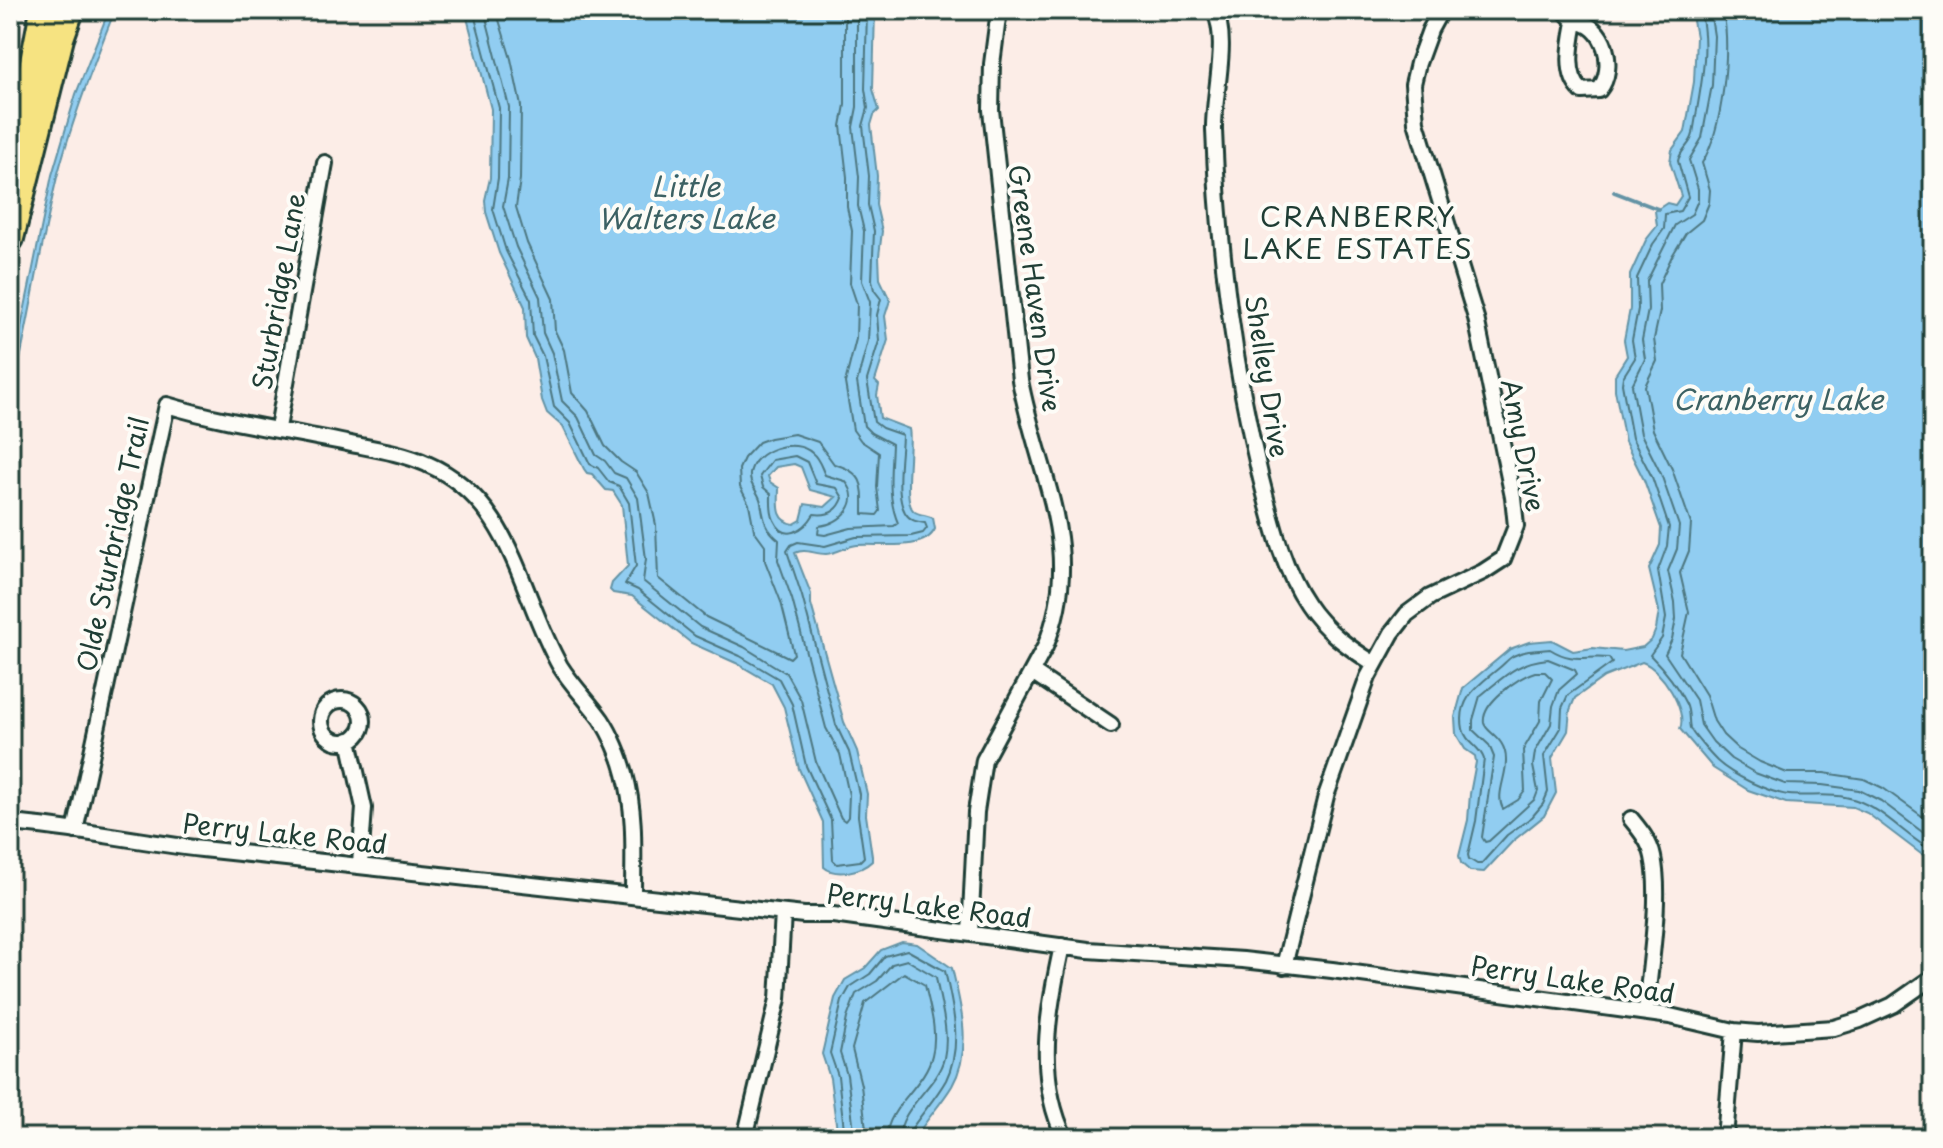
<svg xmlns="http://www.w3.org/2000/svg" width="1943" height="1148" viewBox="0 0 1943 1148" font-family="'Playpen Sans',sans-serif">
<rect width="100%" height="100%" fill="#fcede7"/>
<filter id="ink" filterUnits="userSpaceOnUse"><feTurbulence type="fractalNoise" baseFrequency=".0125" numOctaves="2"/><feDisplacementMap in="SourceGraphic" scale="16" xChannelSelector="R" yChannelSelector="G"/><feConvolveMatrix kernelMatrix="1 2 1 2 8 2 1 2 1" color-interpolation-filters="sRGB"/></filter>
<g filter="url(#ink)">
<path fill="#91cdf1" stroke="#6393a5" stroke-width="2" fill-rule="evenodd" d="M109,10h6c-22,55 -43,110 -58,167 -18,76 -29,152 -47,228v-24l42,-206 24,-81z
M465,10h410l-2,79 6,21 -5,5 -3,10 6,51 -1,29 6,26 -3,25 1,23 10,21 -5,16 3,24 -13,41 4,4 -2,10 3,23 29,11c4,17 -8,75 6,83 5,3 12,3 18,6l2,11c-10,23 -56,14 -78,16 -10,1 -20,8 -31,9 -12,0 -21,-6 -31,-1l16,41v10l33,118 13,29 10,43 -1,21 6,41v5c-11,11 -37,16 -48,6l-1,-45 -24,-53 -15,-62 -12,-23 -36,-21 -45,-20 -59,-47 -19,-3 -3,-3 2,-7 16,-17 -6,-61 -9,-14 -7,-1 -14,-16 -5,-1 -3,-4 -21,-42 -16,-14 -5,-13 -7,-42 -9,-20 -1,-31 -26,-54 -13,-41 -1,-12 5,-22 1,-69zM794,464l7,3 9,23 26,7 -11,10 -20,-3 -4,16 -7,4c-19,-4 -15,-20 -15,-36l-9,-6 -2,-6 8,-9z
M1691,10h242v849l-12,-5 -54,-41 -14,-6 -67,-4 -38,-13 -35,-22 -33,-39c8,-18 -19,-61 -38,-67l-38,15 -29,21 -5,12 -2,21 -16,27 4,35 -12,23 -31,25 -29,31 -14,-1 -9,-8 -2,-7 9,-36 2,-26 6,-32 -1,-6 -10,-7 -9,-15 -1,-17 8,-29 47,-39 19,-7 23,-2 21,11 20,-3 30,3 20,-4 9,-8 4,-10 3,-18 -10,-42 11,-24 1,-17 -17,-48 -19,-38 -10,-52v-15l12,-19 -3,-16 6,-31v-34l16,-35 11,-14 -2,-15 12,-8 8,2 6,-9 -11,-34 2,-12 13,-18 9,-50 2,-45z
M902,942l15,2 35,24c9,38 21,81 0,118 -11,18 -26,34 -37,52h-77l-8,-60 -8,-24 13,-56 10,-18 20,-12 16,-18z"/>
<g fill="none" stroke-linecap="round" stroke-linejoin="round">
<path stroke="#4d7780" stroke-width="2" d="M473,10l26,98 -1,70 -5,31 13,42 25,49 2,36 10,20 11,51 16,16 20,41 8,4 11,14 10,4 10,17 7,63 -11,18 13,6 57,46 45,20 39,23 13,25 14,62 25,54 2,40 4,4 23,-3 4,-4 -6,-41 1,-22 -10,-42 -13,-27 -34,-129 -15,-45 4,-6 7,-3 27,4 31,-9 55,-1 12,-3 4,-5 -2,-5c-4,-1 -9,-1 -12,-3 -22,-10 -11,-65 -11,-85l-20,-7 -8,-6 -7,-42 12,-39 -2,-26 4,-16 -7,-9 -2,-10 2,-49 -6,-26 1,-29 -6,-50 5,-18 -3,-19 2,-79
M484,10l25,97 -1,72 -5,27 13,41 24,50 3,36 9,20 10,48 16,16 18,38 9,6 9,12 12,5 12,20 8,61 -3,22 57,46 44,20 42,26 15,27 15,62 25,56 4,3 3,-4 1,-22 -9,-41 -14,-26 -34,-129 -14,-39 1,-20c-14,-11 -15,-20 -18,-37 -1,-11 -12,-16 -11,-29 3,-25 45,-37 62,-21 7,5 9,14 13,22l20,6c19,21 -4,43 -26,45l-1,8 7,1 26,-7 43,-2 4,-3c-11,-26 -7,-51 -6,-79l-21,-11 -7,-7 -7,-44 11,-41 2,-39 -8,-21 2,-50 -6,-25 1,-29 -6,-50 4,-20v-97
M496,10l15,49 10,47 -1,73 -4,28 11,36 26,56 2,32 9,19 8,43 16,18 17,35 16,16 15,10 13,21 7,32 2,53 48,39 84,41 4,-4 -13,-52 -16,-41v-16l-11,-15 -5,-26 -9,-17 -1,-18 5,-11 15,-16 11,-4 24,-4 24,8 16,22c32,9 29,23 29,50l14,1 3,-4 -3,-24 2,-34 -18,-12 -8,-11 -8,-47 11,-44 1,-35 -7,-21 2,-52 -5,-24v-30l-6,-51 4,-21v-95
M1700,10c11,40 -1,84 -7,124 -2,11 -13,16 -15,27l10,36 -8,14 -15,3 -1,15 -11,15 -16,34 1,31 -6,31 3,18 -12,19 -1,7 10,54 20,39 17,50 -2,19 -9,24 8,48 -4,20 -12,17c14,14 27,30 36,49 4,8 2,16 4,24 2,6 21,27 27,33 15,14 52,32 72,34 22,2 46,-3 67,5 29,10 50,37 77,51
M1710,10l4,26 -2,49 -10,53 -13,22 9,29v11l-6,14 -17,11 -28,56 1,29 -6,30 3,19 -13,26 9,49 20,40 18,52 -2,23 -9,22 7,31 1,17 -4,20 -7,15 31,46 5,25 12,17 18,17 24,14 30,11 37,1 37,5 22,11 52,39
M1723,10c8,40 0,119 -21,153l8,27 -1,13 -7,17 -16,13 -14,23 -13,28 1,27 -6,28 3,22 -12,25 8,44 19,39 19,55 -2,27 -9,22 9,39 -9,41 26,42 8,26 9,14 15,14 22,13 27,11h37l40,6 19,9 50,36
M795,456l12,6 9,22 21,4 6,10c-5,14 -15,18 -29,16 -9,15 -29,30 -40,6 -4,-8 -3,-17 -3,-26l-8,-7 -3,-11 12,-16z
M1550,649c24,15 35,6 59,9l3,5 -44,32 -6,13 -1,20 -17,28 4,36 -5,12 -11,13 -25,18 -26,29h-4l-8,-5 -1,-4 8,-34 8,-62c-4,-13 -18,-16 -21,-30 -6,-31 16,-44 36,-61 5,-4 9,-9 14,-12 12,-6 25,-6 37,-7z
M1548,659l27,11 2,4 -18,16 -6,16 -2,18 -16,28 -2,14 5,25 -3,8 -46,42 -4,1 -3,-5 12,-80 -5,-12 -16,-15v-10l7,-24c24,-19 36,-34 68,-37z
M1535,672h10l7,7 -11,22 -1,20 -17,29 2,41 -7,9 -15,9c-8,-14 4,-33 3,-49 0,-23 -20,-27 -22,-37 -3,-20 35,-46 51,-51z
M845,1138l-7,-62 -8,-23 12,-52 8,-14 20,-13 15,-18 22,-6 38,21c8,36 18,74 1,109 -10,18 -25,34 -36,51l-1,7
M855,1138l-8,-63 -7,-22 7,-35 9,-24 21,-13 15,-17 15,-4 29,17c4,26 14,54 8,81 -7,29 -44,49 -45,80
M867,1138l-6,-53 -9,-36 13,-46 39,-30 21,12c5,22 13,48 7,70 -7,31 -44,50 -46,83"/>
<path stroke="#6393a5" stroke-width="4" d="M1614,192l44,17"/>
<g stroke="#1f3d34" stroke-width="20">
<path id="minor" d="M1214,10c16,28 -1,86 0,120 4,115 20,238 47,349 11,43 21,88 46,125 17,26 42,44 68,60
M1564,10l11,12c30,0 42,46 24,68l-17,1c-18,-15 -11,-48 -7,-69
M278,428l47,-265
M1032,672l79,53
M321 721a21 21 0 1 1 42 0a21 21 0 1 1-42 0Z
M349,740l15,68 -4,56
M1631,819c9,11 19,23 22,38 9,43 -4,111 -7,156
M10,823c65,5 128,19 192,26 201,21 402,43 602,66h29l255,35 155,10 89,10 338,46 64,15 24,2 76,-5 26,-8 33,-15 40,-28
M75,831l92,-426c59,18 123,26 184,39 25,5 52,9 76,20 86,37 92,130 133,202 12,19 28,35 41,53 10,15 20,38 24,55 11,40 8,81 8,121
M970,934l6,-122 8,-52 61,-113c41,-99 -7,-170 -25,-267l-29,-270 1,-46 7,-54
M1062,946c-14,63 -27,132 3,192
M1284,966l42,-170 42,-119 24,-44 15,-19 23,-17 53,-25 20,-13 13,-33 -3,-29 -37,-179 -60,-196 -3,-38 5,-21 12,-33 11,-20
M745,1138l33,-139 5,-86
M1725,1138l9,-107"/>
</g>
<g stroke="#1f3d34" stroke-width="32">
<path id="motorway" d="M22,124l22,-114
M10,238l50,-200 10,-28"/>
</g>
<use href="#minor" stroke="#fdfcf7" stroke-width="14"/>
<use href="#motorway" stroke="#f6e381" stroke-width="26"/>
</g>
</g>
<g text-anchor="middle" dominant-baseline="central" stroke-width="8" stroke-linejoin="round" paint-order="stroke">
<g font-size="26" fill="#1f3d34" stroke="#fdfcf7">
<text transform="translate(1036 288) rotate(82)">Greene Haven Drive</text>
<text transform="translate(278 291) rotate(-80)">Sturbridge Lane</text>
<text transform="translate(1268 376) rotate(81)">Shelley Drive</text>
<text transform="translate(1524 445) rotate(79)">Amy Drive</text>
<text transform="translate(112 544) rotate(-78)">Olde Sturbridge Trail</text>
<text transform="translate(285 833) rotate(6)">Perry Lake Road</text>
<text transform="translate(929 905) rotate(7)">Perry Lake Road</text>
<text transform="translate(1573 979) rotate(8)">Perry Lake Road</text>
</g>
<g font-size="28" font-style="italic" fill="#3c6163" stroke="#fdfcf7">
<text x="686" y="185">Little<tspan x="686" dy="32">Walters Lake</tspan></text>
<text x="1778" y="398">Cranberry Lake</text>
</g>
<g font-size="28" letter-spacing="2" fill="#1f3d34" stroke="#fdfcf7">
<text x="1358" y="215">CRANBERRY<tspan x="1358" dy="32">LAKE ESTATES</tspan></text>
</g>
</g>
<rect width="1943" height="1148" fill="none" stroke="#fdfcf7" stroke-width="40"/>
<rect x="20" y="20" width="1903" height="1108" fill="none" stroke="#1f3d34" stroke-width="3" filter="url(#ink)"/>
</svg>
